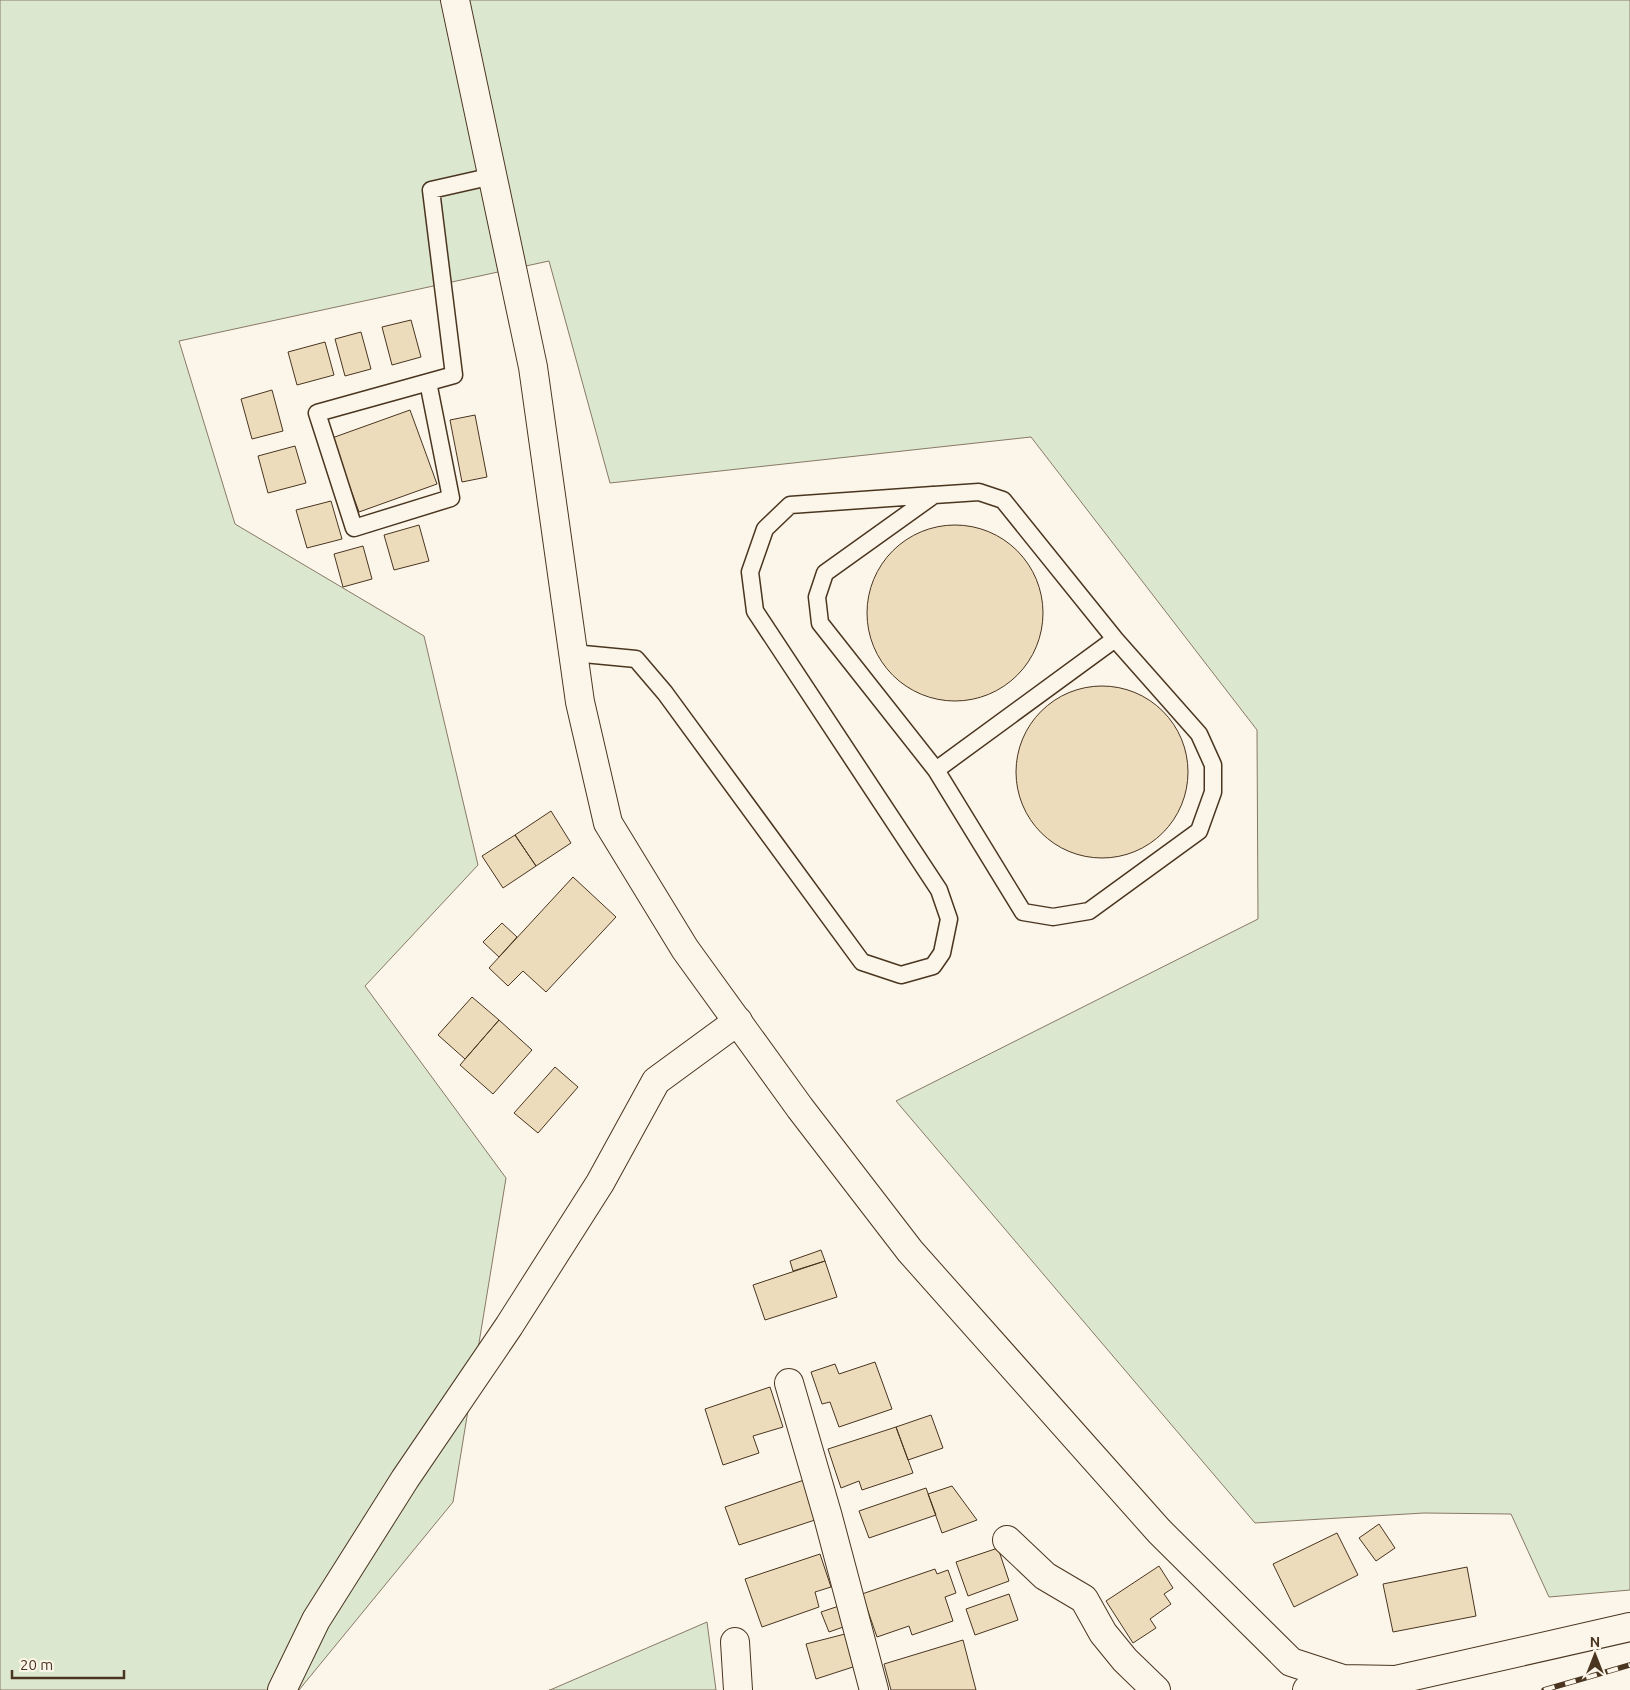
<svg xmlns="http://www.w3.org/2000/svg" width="1630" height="1690" viewBox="0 0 1630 1690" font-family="Ubuntu,sans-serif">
<rect width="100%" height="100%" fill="#fbf6e9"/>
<path fill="#dce7d0" stroke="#887966" d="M0,0h1630v1590l-81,7 -38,-83 -87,-1 -169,10 -359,-422 362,-182 -1,-189 -226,-293 -421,46 -61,-222 -370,80 56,183 189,112 54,229 -113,121 141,192 -53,324 -154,188h-299z
M707,1622l9,68h-167h1z"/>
<path fill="#ecdcbc" stroke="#4a3520" d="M411,320l10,37 -29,8 -10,-38z
M361,332l10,37 -26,7 -10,-37z
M325,342l9,33 -37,10 -9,-33z
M272,390l11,41 -31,8 -11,-40z
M410,410l27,74 -78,28 -27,-74z
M475,415l12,62 -25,5 -12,-62z
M295,446l11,37 -38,10 -10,-37z
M331,501l11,38 -35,9 -11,-38z
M419,525l10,36 -35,9 -10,-35z
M867 613a88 88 0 1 1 176 0a88 88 0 1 1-176 0Z
M363,546l9,33 -29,8 -9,-33z
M1016 772a86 86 0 1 1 172 0a86 86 0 1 1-172 0Z
M551,811l20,32 -35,23 -21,-31z
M515,835l21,31 -33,22 -21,-32z
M573,877l43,40 -70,75 -23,-21 -15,15 -19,-18z
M502,923l15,14 -18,20 -16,-15z
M472,997l27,23 -34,39 -27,-24z
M499,1020l33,30 -39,44 -33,-29z
M555,1067l23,20 -40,46 -24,-20z
M821,1250l4,11 -32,10 -3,-10z
M825,1261l12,36 -72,23 -12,-35z
M875,1362l17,47 -53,18 -9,-25 -8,2 -11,-32 24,-8 4,10z
M770,1387l13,40 -30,9 6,17 -36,12 -18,-56z
M931,1415l12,33 -35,12 -12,-33z
M896,1427l17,46 -51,17 -3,-9 -18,7 -13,-39z
M804,1480l14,39 -79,26 -14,-38z
M952,1486l25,34 -35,13 -14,-39z
M926,1488l10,27 -67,23 -10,-27z
M1379,1524l16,24 -19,13 -17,-23z
M1337,1533l21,42 -64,32 -21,-43z
M998,1548l11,33 -41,15 -12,-34z
M820,1554l11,33 -16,5 4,15 -57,20 -17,-48z
M1159,1566l14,22 -9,6 7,10 -21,15 6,9 -23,15 -27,-42z
M1467,1567l9,49 -83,16 -10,-48z
M935,1569l2,5 11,-4 8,23 -11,4 8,24 -41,14 -3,-9 -32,11 -15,-43z
M1009,1594l9,26 -43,15 -9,-26z
M842,1605l7,20 -20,7 -8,-20z
M845,1634l11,32 -40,13 -10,-35z
M963,1640l13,50h-85l-7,-26z"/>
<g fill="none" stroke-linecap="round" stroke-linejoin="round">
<g stroke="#4a3520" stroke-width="19">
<path id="service" d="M428,382l23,116 -97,30 -37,-115 137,-38 -23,-185 62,-14
M979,492l24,8 112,139 84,95 14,31v27l-14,39 -110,80 -36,6 -30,-5 -87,-142 -116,-147 -3,-26 8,-24 109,-78z
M573,653l63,6 29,34 197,269 39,13 32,-9 9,-13 7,-34 -10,-29 -184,-279 -5,-39 15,-43 25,-24 143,-10
M936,770l179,-131"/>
</g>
<g stroke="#4a3520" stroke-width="30">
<path id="minor" d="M455,0l78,367 47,335 28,121 77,126 115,159 110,143 249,280 132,131 52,17 53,1 234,-53
M789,1383l39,134 46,173
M1007,1540l38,36 39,23 19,34 22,27 31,30
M735,1642l3,48
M1307,1690l36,-11"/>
</g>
<g stroke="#4a3520" stroke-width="30">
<path id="tertiary" d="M282,1690l34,-70 89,-141 104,-153 91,-143 56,-102 82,-60"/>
</g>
<use href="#service" stroke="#fbf6e9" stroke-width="16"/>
<use href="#minor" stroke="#fbf6e9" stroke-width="28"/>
<use href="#tertiary" stroke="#fbf6e9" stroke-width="28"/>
<g stroke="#4a3520" stroke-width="5.5">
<path id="rail" d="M1544,1690l86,-25"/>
</g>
<use href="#rail" stroke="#fbf6e9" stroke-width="4" stroke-dasharray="11" stroke-linecap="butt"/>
</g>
<g transform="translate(1595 1655)" stroke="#fbf6e9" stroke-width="4" paint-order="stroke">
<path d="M0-4L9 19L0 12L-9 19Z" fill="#4a3520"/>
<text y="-8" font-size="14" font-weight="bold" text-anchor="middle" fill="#4a3520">N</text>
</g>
<path d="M12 1670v8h112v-8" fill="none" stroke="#4a3520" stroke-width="2.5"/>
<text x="20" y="1670" font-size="15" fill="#4a3520" stroke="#fbf6e9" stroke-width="4" paint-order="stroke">20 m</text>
</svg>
